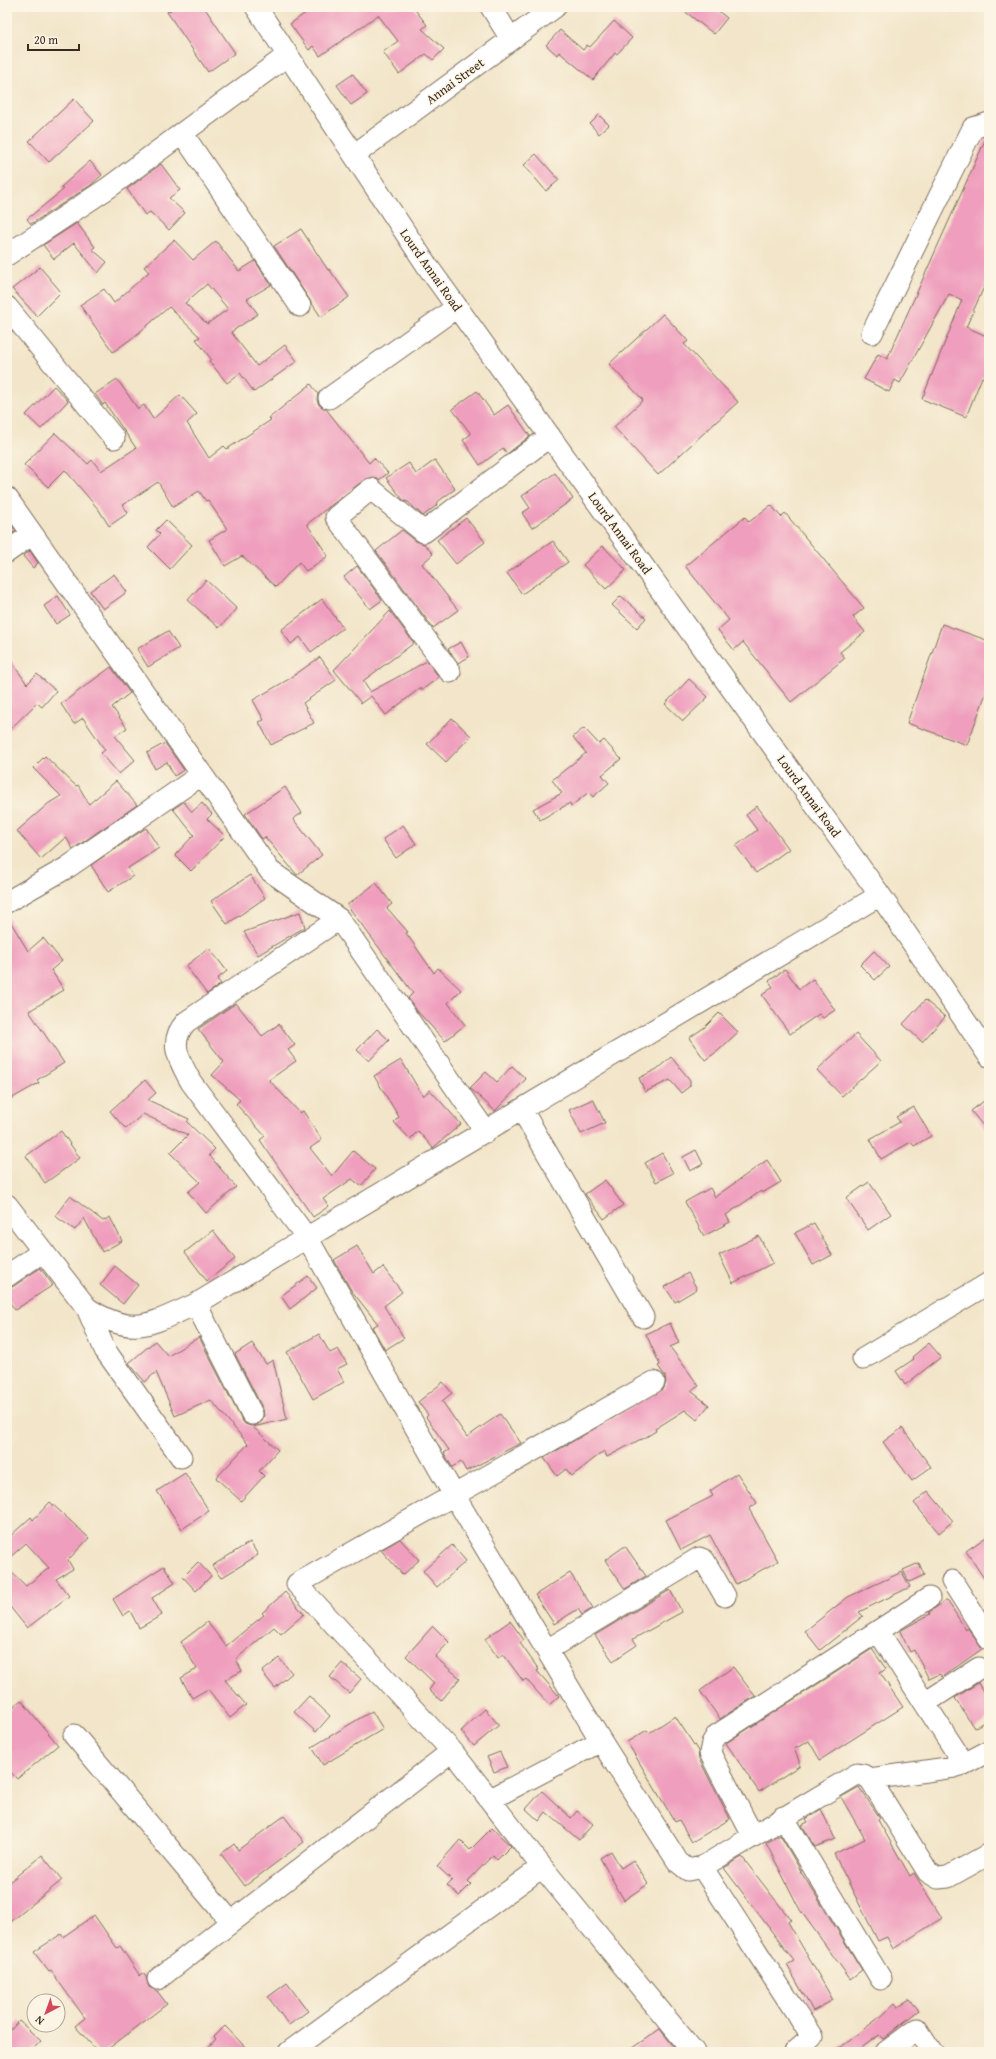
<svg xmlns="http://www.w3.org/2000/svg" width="996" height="2059" viewBox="0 0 996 2059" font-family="'Gentium Book Plus',serif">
<rect width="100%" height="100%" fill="#fcf5e5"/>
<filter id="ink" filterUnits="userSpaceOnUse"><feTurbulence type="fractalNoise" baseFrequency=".025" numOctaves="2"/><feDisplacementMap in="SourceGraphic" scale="8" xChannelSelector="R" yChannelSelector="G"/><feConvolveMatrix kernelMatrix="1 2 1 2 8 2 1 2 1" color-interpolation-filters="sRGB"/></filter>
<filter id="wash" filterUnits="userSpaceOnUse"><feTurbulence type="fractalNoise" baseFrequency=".012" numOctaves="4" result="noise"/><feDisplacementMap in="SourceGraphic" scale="16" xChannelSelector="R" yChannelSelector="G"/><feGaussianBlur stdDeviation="0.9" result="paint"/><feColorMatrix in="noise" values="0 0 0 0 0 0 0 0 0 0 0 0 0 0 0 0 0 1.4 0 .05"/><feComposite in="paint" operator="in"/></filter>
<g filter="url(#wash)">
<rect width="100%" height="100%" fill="#f2e5c9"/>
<g id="blocks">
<path fill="#ef9fbd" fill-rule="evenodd" d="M175,7h29l31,46 -27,19 -41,-60z
M314,7h99l14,18 -5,4 22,20 -11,11 -7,-6 -27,20 -16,-22 15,-11 -20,-26 -58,41 -7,-10 -4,4 -19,-26z
M679,7h34l14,11 -13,16z
M614,21l18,17 -15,16 -2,-1 -22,27 -34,-28 -2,3 -11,-10 14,-15 23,20 4,-5 3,2z
M353,74l14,20 -16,11 -14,-20z
M74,99l20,22 -45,41 -20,-21z
M599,115l10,10 -10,9 -9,-10z
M987,136h2v140l-23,51 23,10v43l-7,-3 -16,40 -44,-18 40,-99 -13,-6 -49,89 -5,-3 -6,12 -25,-13 14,-25 9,5z
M536,154l23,26 -13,11 -22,-26z
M90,161l12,14 -11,10 -60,39 -4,-5 36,-29 -2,-3z
M161,164l19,26 -11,8 16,15 -16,17 -19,-18 -5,3 -18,-26z
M77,223l18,24 -3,2 15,13 -9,11 -24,-30 -20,16 -11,-14z
M301,229l27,41 1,-1 20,28 -28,20 -47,-71z
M174,240l19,20 23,-19 23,30 16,-10 16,24 -24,14 11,15 -27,18 26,34 28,-21 12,16 -43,31 -14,-19 -13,10 -18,-22 2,-2 -15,-20 4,-2 -31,-30 -34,29 -22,16 -33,-47 24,-16 10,14 35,-31 -5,-5zM207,284l21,25 -21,15 -22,-21z
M40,267l21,25 -24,24 -25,-27z
M663,314l25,27 -4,3 54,58 -80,73 -44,-48 29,-27 -34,-36z
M117,379l21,30 6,-4 9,14 27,-24 17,19 -10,9 22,35 15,-12 3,3 44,-29 -2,-2 42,-34 7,10 -1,6 2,5 7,4 43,54 5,-5 14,15 -9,7 -5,-3 -10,3 -57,44 21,32 -22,15 -7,-9 -23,25 -34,-31 -17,10 -16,-26 18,-11 -19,-29 -2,1 -7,-10 -26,16 -15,-25 -35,23 5,8 -19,13 -10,-16 -34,-40 -17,17 -24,-22 31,-32 33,31 4,-4 9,11 35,-23 -31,-45 -2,2 -8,-11z
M54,386l14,15 -27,28 -15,-14z
M477,391l17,24 14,-10 22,31 -23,18 -4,-6 -23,17 -17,-25 8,-6 -19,-25z
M435,460l20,29 -19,14 1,2 -14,11 -15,-14 -4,-1 -18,-23 23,-15 7,11z
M555,473l18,26 -41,29 -10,-15 8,-5 -8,-12z
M771,505l10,12 4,-4 79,95 -11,9 12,15 -25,20 5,6 -54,44 -48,-60 -9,8 -16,-20 11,-10 -44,-54 60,-49 4,5z
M466,518l19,24 -29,22 -19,-24z
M7,519l9,12 -9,6z
M166,520l26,25 -22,24 -22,-22 12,-13 -4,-4z
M402,530l14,11 8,3 9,10 -11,10 36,46 -25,18 -57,-77z
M553,541l15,21 -46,32 -15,-21z
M603,546l23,24 -20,19 -23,-24z
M30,551l8,12 -5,5 -10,-12z
M357,566l25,34 -12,9 -26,-32z
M114,574l13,18 -24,17 -13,-18z
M206,580l31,29 -18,19 -31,-28z
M58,596l12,19 -14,9 -12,-18z
M621,596l25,22 -9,10 -25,-23z
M322,599l21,29 -32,24 -11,-15 -9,7 -10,-14z
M390,611l24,32 -51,38 7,11 57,-31 12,16 -17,13 -2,-2 -34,27 -15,-19 -10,7 -27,-33z
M942,624l47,17v44l-22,60 -60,-22z
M168,631l11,17 -31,19 -11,-18z
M461,642l8,15 -11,6 -10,-14z
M7,655l20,29 10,-10 19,17 -14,16 -5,-4 -30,29z
M320,657l16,23 -33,23 11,20 -43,22 -12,-23 5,-2 -11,-20 36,-21z
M111,667l19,26 -18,14 15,21 -12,8 20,24 -16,14 -18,-21 4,-3 -22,-32 -9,6 -13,-20z
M689,679l19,18 -25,24 -18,-17z
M452,718l19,18 -25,26 -19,-18z
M584,728l15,16 5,-4 17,19 -19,16 7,8 -16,14 -4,-5 -18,14 -1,-3 -30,17 -7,-11 29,-16 -10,-13 34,-27 -13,-16z
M165,743l19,27 -10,6 -7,-14 -12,7 -8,-16z
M45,756l31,30 2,-1 11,19 27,-23 21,24 -64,44 -7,-12 -25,22 -24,-28 32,-28 12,-7 -28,-28z
M285,787l17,26 -9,6 29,36 -25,20 -32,-38 -3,2 -17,-25z
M184,802l8,10 10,-9 10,11 -5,5 18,17 -34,35 -16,-16 19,-20 -21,-26z
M757,806l32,43 -33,24 -20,-27 21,-16 -11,-15z
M403,825l13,19 -20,14 -13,-19z
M146,828l13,20 -31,20 5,8 -25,16 -17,-27z
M250,875l15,23 -38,26 -16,-23z
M376,883l16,21 -5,4 21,24 -2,1 28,40 4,-5 23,22 -13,13 17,22 -20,16 -27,-29 -10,-14 5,-5 -66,-88z
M300,912l5,15 -47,28 -14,-23z
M7,916l21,35 15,-13 19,23 -11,9 13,20 -35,21 35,52 -27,17 2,3 -32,18z
M209,948l18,23 -10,8 4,5 -14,10 -21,-28z
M874,951l15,16 -14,13 -15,-15z
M785,969l14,20 14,-10 22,31 -12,8 -4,-4 -29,20 -28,-39 11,-8 -4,-6z
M925,1000l20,17 -23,25 -19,-18z
M236,1003l26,33 17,-12 16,21 -7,5 8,11 -27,19 31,33 3,-2 19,29 -12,8 22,28 21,-25 22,18 -14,17 -9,-7 -29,20 6,7 -16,11 -53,-77 5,-4 -29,-32 4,-4 -28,-25 12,-13 -26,-33z
M719,1013l19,19 -20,19 -13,9 -16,-22 16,-11z
M377,1029l12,11 -20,21 -12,-11z
M856,1034l25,27 -39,35 -25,-26z
M671,1057l19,23v6l-9,7 -11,-13 -25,12 -6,-14 18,-9z
M401,1060l22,36 7,-6 31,34 -28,24 -15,-17 -8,8 -16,-17 5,-5 -25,-41z
M512,1066l14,13 -31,32 -25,-23 16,-16 11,10z
M145,1080l11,13 -8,7 41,19 -2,3 28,27 -6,6 27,32 -30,26 -18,-21 12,-10 -30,-29 18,-18 -45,-21 -16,14 -3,-1 -14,-16z
M989,1097v36l-18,-22z
M593,1099l12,24 -24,11 -12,-24z
M914,1107l17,29 -17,10 -3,-4 -30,17 -11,-20 30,-17 -4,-5z
M61,1131l19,27 -35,25 -19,-27z
M696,1150l7,14 -13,7 -7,-14z
M662,1153l11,20 -17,9 -11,-19z
M767,1160l14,22 -19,11 -1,-2 -35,24 4,7 -26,14 -19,-34 25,-14 5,9z
M605,1180l18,25 -19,14 -19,-25z
M869,1182l22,32 -23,16 -22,-32z
M70,1196l33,25 7,-4 12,24 -20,11 -18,-34 -9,12 -20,-14z
M814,1223l18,32 -19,10 -18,-32z
M213,1230l22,29 -28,22 -22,-29z
M759,1236l14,27 -40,20 -14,-28z
M357,1246l17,28 9,-7 19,25 -18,14 20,32 -19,12 -13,-23 6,-3 -27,-34 -17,-30z
M115,1266l23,19 -15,19 -23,-19z
M40,1268l13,17 -38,25 -8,-11v-11l7,-2z
M688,1273l9,16 -22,13 -10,-15z
M308,1276l9,12 -27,21 -9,-13z
M670,1323l9,20 -9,4 29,39 -8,5 18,14 -12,15 -12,-10 -30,19 1,2 -15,9v-1l-34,18 -3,-6 -32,25 -6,-7 -9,7 -13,-18 120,-70 2,-6 -1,-6 -7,-10 2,-1 -14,-31z
M319,1334l11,19 8,-4 9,15 -10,5 7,13 -31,17 -26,-47z
M199,1337l42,82 4,5 6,2 6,-1 5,-4 2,-6 -1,-6 -28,-55 17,-11 14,21 7,-4 14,59 -34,8 25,23 -19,21 5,5 -23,25 -25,-23 32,-34 -37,-44 -36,16 -19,-44 -11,10 -16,-19 26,-22 13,15z
M929,1343l12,14 -36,28 -9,-14 18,-12 -2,-2z
M443,1382l9,11 -10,8 25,36 33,-23 21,29 -55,28 -5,-9 -9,5 -8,-14 5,-3 -23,-33 2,-2 -10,-13z
M902,1428l29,39 -19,14 -29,-39z
M185,1473l24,38 -27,18 -25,-38z
M737,1473l20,30 -8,6 29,52 -42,23 -26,-49 -29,15 -15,-30 47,-24 -3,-5z
M928,1491l25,30 -14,12 -25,-30z
M50,1502l39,36 -21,22 5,9 -17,10 13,17 -42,32 -20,-25v-35l19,18 23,-18 -23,-25 -19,17v-21l24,-22 2,3z
M989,1535v51l-23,-35z
M400,1539l19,21 -16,15 -22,-25z
M250,1542l8,13 -37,23 -9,-12z
M452,1545l14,16 -29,26 -14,-16z
M625,1546l21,30 -21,13 -20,-29z
M198,1562l13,14 -15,15 -13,-14z
M919,1563l5,12 -15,7 -6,-12z
M164,1566l11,17 -23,15 10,17 -23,13 -9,-17 -7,5 -10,-17z
M902,1572l8,15 -51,25 4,4 -43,34 -15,-19 43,-34z
M570,1573l23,35 -11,7 -4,-6 -24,15 -19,-29z
M670,1590l12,22 -49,27 4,6 -24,16 -18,-26z
M285,1592l19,22 -23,20 -7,-7 -38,32 6,12 -17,9 21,25 -16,13 -22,-29 -16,9 -11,-20 16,-9 -16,-27 26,-20 19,24 38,-31 -2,-2z
M947,1600l19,30 2,-2 14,21 -40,28 -2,-3 -11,5 -15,-29 -4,2 -10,-21 30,-17 -1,-2z
M510,1621l14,19 -4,3 19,27 -2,1 22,25 -10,9 -23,-26 -3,2 -20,-27 -5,4 -13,-19z
M433,1626l16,16 -14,15 25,21 -19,23 -12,-11 5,-7 -28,-27z
M872,1649l14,20 -6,4 23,34 -83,53 -11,-19 -15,8 5,12v5l-40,26 -33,-49z
M279,1658l13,15 -17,15 -13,-16z
M342,1663l19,16 -12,14 -19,-16z
M733,1667l22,29 -35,23 -20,-28z
M978,1683l11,18v18l-15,9 -19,-30z
M309,1696l21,20 -14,16 -22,-20z
M21,1700l37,45 -41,34 -10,-11v-56z
M485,1709l14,16 -25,21 -13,-15z
M372,1711l11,18 -60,36 -11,-18z
M675,1716l23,35 1,8 31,60 -38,23 -13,-22 -4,2 -48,-80 20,-12 2,3z
M500,1752l7,15 -13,5 -7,-15z
M859,1787l21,31 -2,2 32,56 4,-3 28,45 -49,31 -6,-12 -9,4 -44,-87 31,-15 -24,-42z
M542,1791l29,27 6,-7 16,13 -14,16 -33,-28 -7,9 -13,-12z
M821,1809l14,30 -20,8 -13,-22 6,-3 -2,-3z
M284,1816l20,26 -59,44 -24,-32 13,-10 4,6z
M492,1828l19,18 -14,14 -4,-5 -25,26 3,3 -12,12 -12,-11 5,-5 -15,-14 23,-26 10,10z
M780,1835l21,36h-1l12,18 50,81 -12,9 -50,-69 -34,-67z
M611,1851l10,17 12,-8 15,24 -24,16 -24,-42z
M42,1855l20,25 -55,45v-41z
M742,1857l49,63 -3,2 45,78 -20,11 -26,-46 7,-4 -70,-93z
M94,1915l23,33 3,-2 20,30 3,-3 3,4 3,10 8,4 10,13 -63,48h-6l-23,-26 10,-8 -34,-47 -2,1 -15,-20 27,-18 2,3z
M287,1983l21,28 -19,14 -21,-28z
M910,2000l9,10 -36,29 -4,-4 -23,17h-23l43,-32 19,-17 3,4z
M19,2021l22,20 -11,11h-23v-18z
M225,2026l25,26h-46l12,-13 -2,-2z
M660,2029l18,23h-52z"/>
</g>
</g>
<g filter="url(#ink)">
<use href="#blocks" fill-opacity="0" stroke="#7b6b5a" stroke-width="1"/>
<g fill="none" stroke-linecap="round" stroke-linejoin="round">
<g stroke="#7b6b5a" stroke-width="23">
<path id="minor" d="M256,7l172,260 452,628 109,161
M491,7l20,32
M182,133l118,173
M354,155l201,-148
M7,255l101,-67 180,-133
M7,307l107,131
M872,333l101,-205 16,-5
M329,398l128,-91
M7,498l263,373 69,48 147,213
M7,552l24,-17
M450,672l-114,-155 35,-28 53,43 126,-96
M7,902l61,-35 133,-92
M339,919l-153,103c-19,21 -6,39 5,60l117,157 146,256 147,246 77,121 10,8 14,-3 155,-93 6,1 7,4 58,93 10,6 10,-1 41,-23
M522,1110l121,207
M7,1205l80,103c46,30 63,16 109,-4l684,-409
M7,1276l35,-24
M196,1304l56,110
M87,1308l18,42 76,107
M863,1359l126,-76
M654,1382l-357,202 155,167 90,116 152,185
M952,1581l37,58
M878,1631l86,133
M547,1650l152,-92 5,2 21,36
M925,1703l54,-35
M74,1735l157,187
M870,1779l84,-12 10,-3 25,-13
M491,1799l110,-58
M783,1817l98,162
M753,1836l-43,-83 2,-10 5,-8 212,-137
M702,1867l110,170 -17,15
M158,1979l294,-228
M289,2052l253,-185
M886,2052l31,-23 15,23"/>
</g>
<use href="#minor" stroke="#fff" stroke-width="21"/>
</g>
</g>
<g text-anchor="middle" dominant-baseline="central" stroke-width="3" stroke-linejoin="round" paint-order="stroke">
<g font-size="13" fill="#3b2a1e" stroke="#fcf5e5">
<text transform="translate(455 81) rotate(-36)">Annai Street</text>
<text transform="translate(431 270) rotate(55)">Lourd Annai Road</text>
<text transform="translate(620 533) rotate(54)">Lourd Annai Road</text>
<text transform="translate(809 796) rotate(54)">Lourd Annai Road</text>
</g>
</g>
<rect width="996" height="2059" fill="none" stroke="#fcf5e5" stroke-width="24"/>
<g transform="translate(46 2013) rotate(221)"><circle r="19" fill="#fcf5e5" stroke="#afa495"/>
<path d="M0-3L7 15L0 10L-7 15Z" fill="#d1495b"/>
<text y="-6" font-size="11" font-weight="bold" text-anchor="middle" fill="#3b2a1e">N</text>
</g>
<path d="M28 44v6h51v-6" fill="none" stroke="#3b2a1e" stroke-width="2"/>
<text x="34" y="44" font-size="12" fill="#3b2a1e" stroke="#fcf5e5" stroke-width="3" paint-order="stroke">20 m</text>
</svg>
